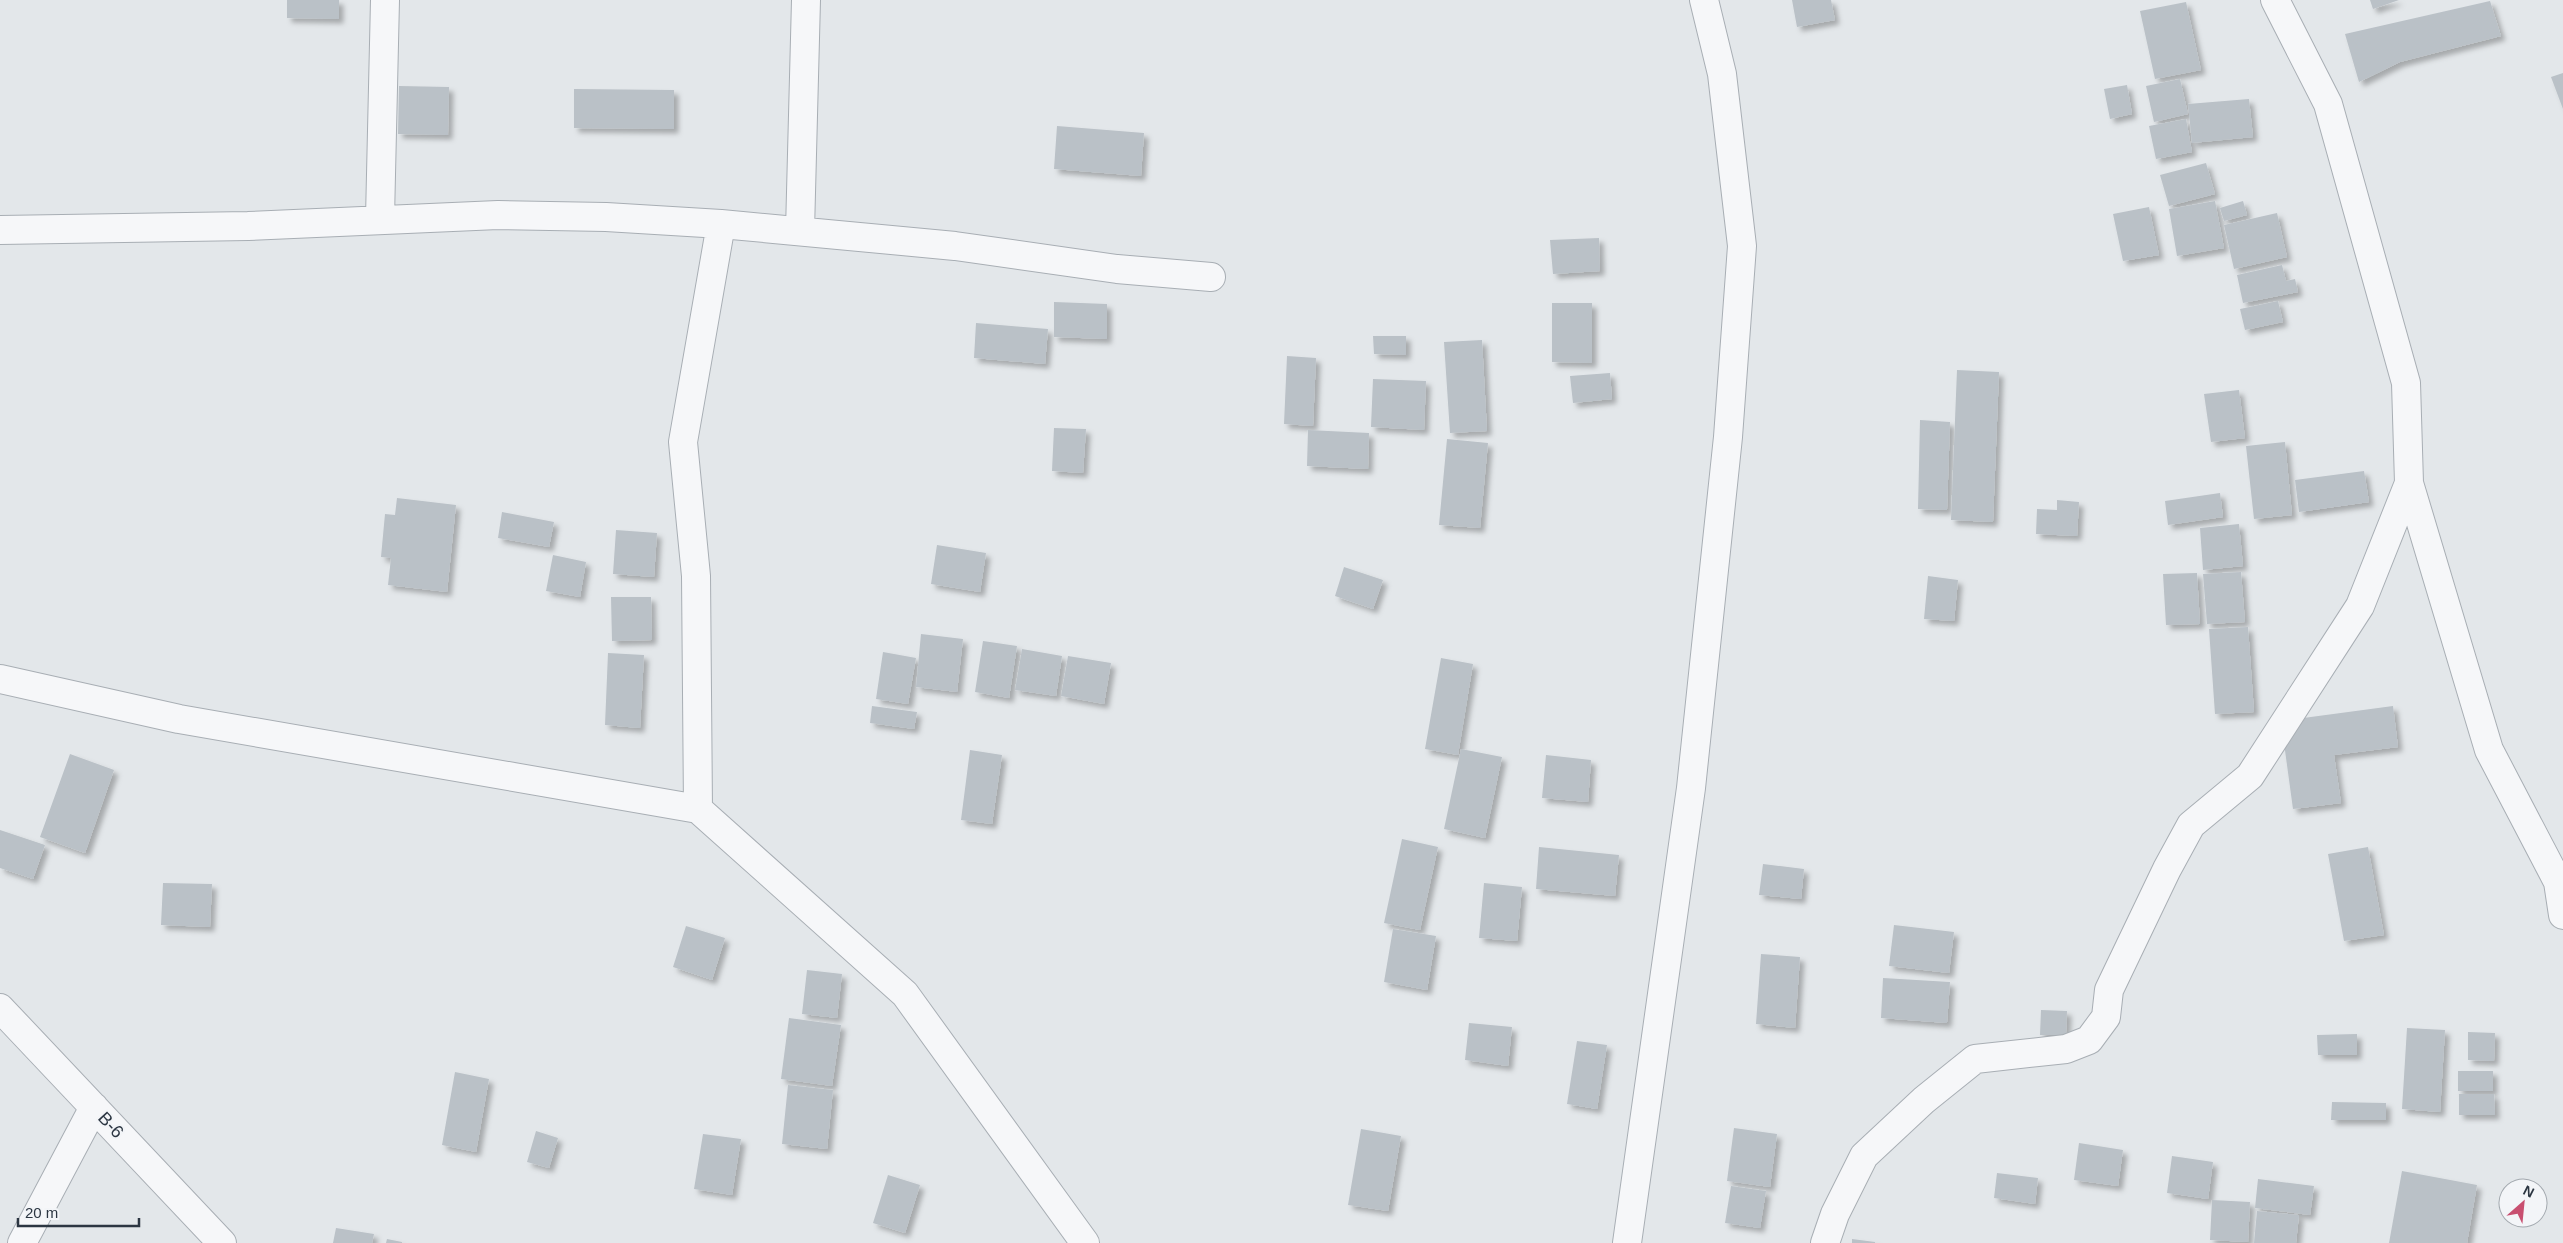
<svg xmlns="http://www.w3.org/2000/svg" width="2563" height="1243" viewBox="0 0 2563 1243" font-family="Helvetica,sans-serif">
<defs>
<filter id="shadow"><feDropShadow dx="4.5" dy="4.5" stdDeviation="2.5" flood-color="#0004"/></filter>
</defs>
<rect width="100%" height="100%" fill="#e3e7ea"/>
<path fill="#bac1c7" filter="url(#shadow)" d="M287,0h52v19l-52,-1z
M1792,0h39l4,20 -38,7z
M2370,0h29l-26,9z
M2490,1l11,35 -101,26 -41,20 -14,-48z
M2186,2l15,68 -46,9 -15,-68z
M2563,73v36l-12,-32z
M2180,79l8,35 -34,8 -8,-36z
M2127,85l5,29 -22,5 -6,-30z
M399,86l50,1 -1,48 -50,-1z
M574,89l100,1v39l-100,-1z
M2249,99l4,38 -61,6 -4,-39z
M2186,119l6,33 -36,7 -7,-33z
M1057,126l87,7 -3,43 -87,-7z
M2206,163l9,31 -46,12 -9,-31z
M2215,201l9,47 -47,8 -8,-47z
M2243,201l4,14 -23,6 -4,-13z
M2149,207l10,48 -36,6 -10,-47z
M2277,213l10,44 -53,12 -10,-44z
M1599,238l1,33 -47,3 -3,-34z
M2282,265l4,16 9,-2 3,13 -55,11 -6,-28z
M2278,301l5,21 -38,8 -5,-21z
M1054,302l53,2v35l-53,-2z
M1552,303h40v60l-40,-1z
M976,323l72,6 -3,35 -71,-6z
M1373,336h33v19l-32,-1z
M1482,340l5,91 -37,2 -6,-91z
M1287,356l29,2 -3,68 -29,-2z
M1957,370l42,2 -6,150 -42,-2z
M1610,373l2,26 -39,4 -3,-27z
M1373,379l53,2 -2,49 -53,-3z
M2239,390l6,48 -34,4 -7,-48z
M1920,420l30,2 -3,88 -29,-1z
M1054,428l32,1 -3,44 -31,-2z
M1308,430l61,3 -1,36 -61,-3z
M1447,439l41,4 -8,85 -41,-3z
M2285,442l7,73 -38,4 -8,-73z
M2364,471l5,31 -70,10 -4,-32z
M2220,493l3,24 -55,8 -3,-24z
M397,498l59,7 -9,87 -59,-7 3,-27 -10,-1 4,-43 10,1z
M2057,500l22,2 -2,34 -41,-2 1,-25 20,1z
M502,512l52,10 -5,25 -51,-9z
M2239,524l4,42 -40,4 -3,-42z
M616,530l41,3 -3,44 -41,-3z
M937,545l49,8 -6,39 -49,-8z
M553,555l33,7 -6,35 -34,-6z
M1344,567l39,13 -10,29 -38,-13z
M2241,572l4,50 -38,2 -4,-50z
M2197,573l3,51 -34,1 -3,-51z
M1928,576l30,4 -4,41 -30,-2z
M611,597h40l1,43 -40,1z
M2248,627l6,85 -39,2 -6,-85z
M921,634l42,5 -6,53 -41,-5z
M983,641l34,5 -8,52 -34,-6z
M1022,649l40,7 -6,40 -41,-6z
M883,652l33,6 -8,46 -32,-5z
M608,653l36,2 -4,73 -35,-3z
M1068,656l43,7 -7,41 -43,-8z
M1441,658l32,6 -15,91 -33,-6z
M872,706l45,6 -3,17 -44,-6z
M2393,706l5,41 -64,8 7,48 -48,6 -12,-88z
M1461,749l41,8 -17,81 -41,-9z
M970,750l32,5 -10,69 -31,-4z
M70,754l44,16 -29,83 -45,-16z
M1546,755l45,5 -3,42 -46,-4z
M0,830l45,15 -12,34 -33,-11z
M1402,839l36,8 -18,83 -36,-7z
M1539,847l80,8 -4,41 -79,-7z
M2368,847l16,88 -40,6 -16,-87z
M1763,864l41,5 -3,30 -42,-4z
M163,883l49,1 -2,43 -49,-2z
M1484,883l38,4 -5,54 -38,-3z
M1894,925l60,7 -5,41 -60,-7z
M686,926l39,12 -13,42 -39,-13z
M1393,929l43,7 -9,54 -43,-8z
M1761,954l39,3 -5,71 -39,-4z
M807,970l35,4 -5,44 -35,-4z
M1883,978l67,4 -3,41 -66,-5z
M2041,1010l26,1 -1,24h-26z
M789,1018l52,7 -9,61 -51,-7z
M1469,1023l43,4 -4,39 -43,-6z
M2407,1028l38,2 -5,82 -38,-3z
M2468,1032l27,1 -1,28 -26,-1z
M2357,1034v21h-39l-1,-20z
M1577,1041l30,4 -10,64 -30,-5z
M2458,1071h35v20h-35z
M455,1072l34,7 -13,73 -34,-7z
M788,1085l45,5 -6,59 -45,-5z
M2459,1094h35l1,21h-36z
M2332,1102l54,1v17h-55z
M1734,1128l43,6 -7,53 -43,-6z
M1361,1129l40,7 -13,75 -40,-6z
M536,1131l22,7 -9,30 -22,-6z
M703,1134l38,5 -9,56 -38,-6z
M2079,1143l44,7 -5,36 -44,-6z
M2172,1156l41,6 -5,37 -41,-6z
M2402,1171l75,14 -10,58h-78z
M1997,1173l41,5 -3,26 -41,-6z
M888,1175l32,10 -15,48 -32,-10z
M2258,1179l56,7 -4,29 -55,-7z
M1731,1186l35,5 -6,37 -35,-5z
M2212,1200l38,2 -2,40 -38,-2z
M2257,1211l42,4 -3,28h-42z
M336,1228l38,6 -2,9h-39z
M387,1239l15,3v1h-16z
M1852,1239l23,3v1h-23z"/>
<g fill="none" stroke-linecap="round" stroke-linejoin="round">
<g stroke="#a8aeb4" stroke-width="30">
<path id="minor" d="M2275,0l53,104 78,279 3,100 80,267 69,132 5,4
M380,218l5,-218
M721,224l-38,218 13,134 2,233 207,185 180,249
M0,230l248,-4 250,-11 108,2 115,7 234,22 162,23 94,8
M800,231l6,-231
M0,679l179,40 519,90
M2558,882l5,33
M0,1008l222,235
M22,1243l72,-136
M1627,1243l64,-455 37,-351 14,-191 -20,-172 -18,-74
M1825,1243l10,-29 29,-58 60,-56 51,-41 91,-10 23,-9 17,-23 3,-27 58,-121 24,-44 59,-49 110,-170 49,-123"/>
</g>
<use href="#minor" stroke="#f6f7f9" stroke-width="28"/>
</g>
<g text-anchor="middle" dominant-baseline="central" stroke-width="4" stroke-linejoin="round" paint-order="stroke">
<g font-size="18" fill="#2c3642" stroke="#f3f5f8">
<text transform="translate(111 1125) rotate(47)">B-6</text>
</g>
</g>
<g transform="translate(2523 1203) rotate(27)"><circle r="24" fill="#f3f5f8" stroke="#a3a9af"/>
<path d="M0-4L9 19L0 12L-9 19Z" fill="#c84f70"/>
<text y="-8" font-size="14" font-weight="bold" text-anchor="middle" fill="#2c3642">N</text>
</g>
<path d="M18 1218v8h121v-8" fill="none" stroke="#2c3642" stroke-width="2.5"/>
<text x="25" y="1218" font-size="15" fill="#2c3642" stroke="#f3f5f8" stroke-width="4" paint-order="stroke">20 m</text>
</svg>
